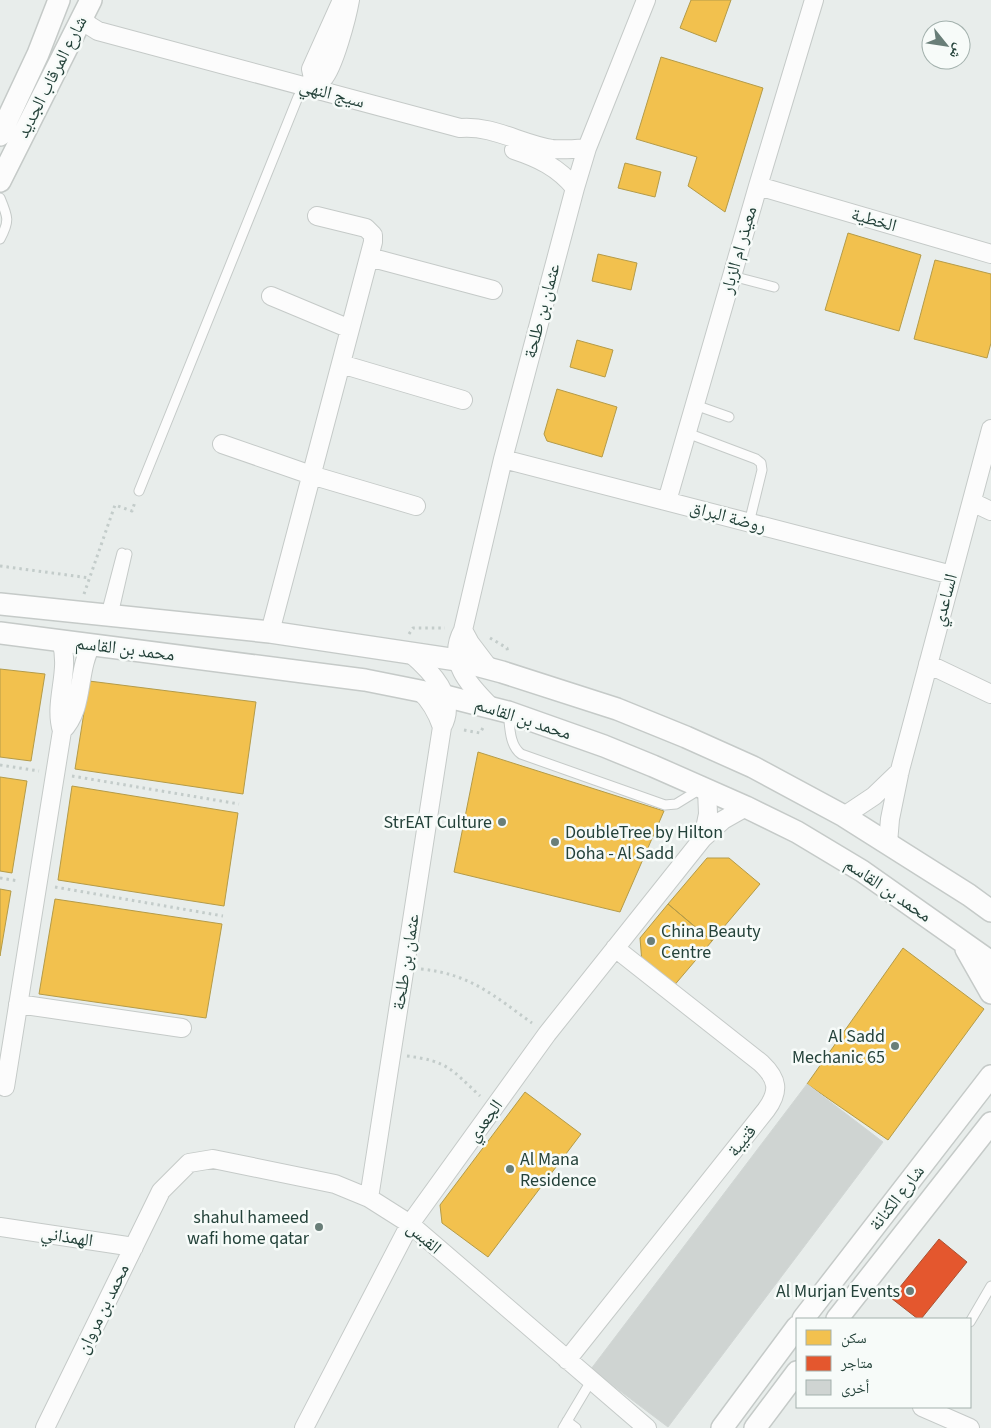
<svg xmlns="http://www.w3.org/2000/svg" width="991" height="1428" viewBox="0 0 991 1428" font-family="'Source Sans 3','Noto Naskh Arabic',sans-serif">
<rect width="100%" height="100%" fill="#e8edeb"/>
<path fill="#f2c14e" stroke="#b49b48" d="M691,0h40l-15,42 -36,-14z
M661,57l102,31 -38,124 -37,-26 9,-29 -61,-18z
M625,163l36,9 -6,25 -37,-9z
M848,233l73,22 -22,76 -74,-21z
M598,254l39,9 -6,27 -39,-9z
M935,260l56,14v69l-4,15 -73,-19z
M577,340l36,10 -8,27 -35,-10z
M557,389l60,18 -15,50 -55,-16 -3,-7z
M0,669l45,5 -14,87 -31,-4z
M89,681l167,21 -13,92 -168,-25z
M478,752l186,59 -44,101 -166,-40z
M0,777l27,4 -15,92 -12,-2z
M72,786l166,27 -14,93 -166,-26z
M707,858h22l31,26 -48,57 -44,-37z
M0,889l11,2 -11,65z
M55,899l167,25 -16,94 -167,-24z
M668,904l44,37 -40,47 -30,-25 -2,-25z
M903,948l81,61 -96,131 -81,-56z
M525,1092l56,42 -93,123 -46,-34 -2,-18z"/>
<path fill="#e4572e" stroke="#aa5132" d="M939,1239l28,23 -46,57h-3l-27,-21z"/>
<path fill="#cfd4d2" stroke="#d1d6d4" d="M807,1084l76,58 -215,285 -77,-58z"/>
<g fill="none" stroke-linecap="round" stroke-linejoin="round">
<g stroke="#c5cac8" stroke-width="11">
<path id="service" d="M0,198c8,19 10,23 0,41
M732,276l42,11
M695,405l34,12
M687,433l69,26 5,4 1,7 -13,53
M139,491l159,-394 7,-10
M106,614l16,-61
M113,615l14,-61
M508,712c2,14 1,33 13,42l144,51 11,-1 26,-16
M970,1322l21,-36
M567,1421l9,7
M563,1428l28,-47"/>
</g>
<g stroke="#c5cac8" stroke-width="20">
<path id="minor" d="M82,18l8,8 8,5 362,97c32,-3 61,16 92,21 12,1 23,0 35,-1
M305,87c7,-2 13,-3 18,-8 11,-12 24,-62 27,-79
M321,91l-8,-13 -2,-9 31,-69
M514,150c24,8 44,17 61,38
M758,186l233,68
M369,257l124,33
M271,296l79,33
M341,364l122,36
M222,444l89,31 105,31
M503,459l449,116
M667,501l91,-315 56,-186
M972,502l19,9
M463,630l7,13 19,25
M270,632l103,-390v-7l-7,-7 -49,-12
M928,664l63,30
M419,690c12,11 18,22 23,37
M490,706c-21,-21 -44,-45 -27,-76l40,-171 72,-271 12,-40 59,-148
M62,731c23,-23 14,-60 30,-87
M844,816l30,-20 26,-25
M703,838l5,-24 -1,-25
M888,843l2,-24 10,-49 91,-341
M18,1004l164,24
M5,1087l57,-356c-9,-30 9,-59 -1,-90
M369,1198l73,-471c16,-29 -11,-56 -32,-74
M0,1227l134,20
M567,1360l199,-250c14,-19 12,-31 -5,-47l-146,-115
M922,1407l48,21
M45,1428l116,-237 28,-28 24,-4 122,25 34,14 41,26 237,204
M304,1428l106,-204 137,-190 156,-196 20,-18 23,-13"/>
</g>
<g stroke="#c5cac8" stroke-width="24">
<path id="tertiary" d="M0,135l38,-81 21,-54
M0,181l91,-181
M0,604l270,28 187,28 45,12 115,37 69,28 67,30 91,49 125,79 22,16
M0,633l365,47 80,16 63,16 96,34 49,20 93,41 51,25 65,39 129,91
M966,949l25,44
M803,1319l188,-243
M837,1319l154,-196
M722,1428l75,-101
M755,1428l42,-56"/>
</g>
<path stroke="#c3ccca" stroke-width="3" stroke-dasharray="2.5 4" stroke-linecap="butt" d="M0,566l90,12
M84,594l31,-89 17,6 3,-9
M409,634l4,-6h32
M490,638l17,10 1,6
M464,730l16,3 4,-7
M0,765l39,6
M72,776l167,28
M0,878l19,3
M55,887l168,29
M421,969c50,5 73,27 111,54
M407,1056c41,5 45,14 73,40"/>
<use href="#service" stroke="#fcfcfc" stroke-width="9"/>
<use href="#minor" stroke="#fcfcfc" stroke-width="18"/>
<use href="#tertiary" stroke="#fcfcfc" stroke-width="21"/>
</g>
<g fill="#697e78" stroke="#f7fbf9" stroke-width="2">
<circle cx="502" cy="822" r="5"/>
<circle cx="555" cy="842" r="5"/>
<circle cx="651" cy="941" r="5"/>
<circle cx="895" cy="1046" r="5"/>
<circle cx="510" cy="1169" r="5"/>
<circle cx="319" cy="1227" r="5"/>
<circle cx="910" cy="1291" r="5"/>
</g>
<g text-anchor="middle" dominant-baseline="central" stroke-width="5" stroke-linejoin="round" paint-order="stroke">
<g font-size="18" fill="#24423a" stroke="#f7fbf9">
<text transform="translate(52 77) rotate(-63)">شارع المرقاب الجديد</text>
<text transform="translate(332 94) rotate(15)">سيج النهي</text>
<text transform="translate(874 220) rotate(16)">الخطية</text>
<text transform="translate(739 250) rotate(-74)">معيذر ام الزبار</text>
<text transform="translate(542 311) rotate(-75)">عثمان بن طلحة</text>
<text transform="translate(728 517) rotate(15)">روضة البراق</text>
<text transform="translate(945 600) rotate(-75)">الساعدي</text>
<text transform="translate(125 649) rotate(7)">محمد بن القاسم</text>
<text transform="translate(523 719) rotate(18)">محمد بن القاسم</text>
<text transform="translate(888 890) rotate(34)">محمد بن القاسم</text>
<text transform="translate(406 962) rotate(-81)">عثمان بن طلحة</text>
<text transform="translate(485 1121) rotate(-54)">الجعدي</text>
<text transform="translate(742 1141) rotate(-51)">قتيبة</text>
<text transform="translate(897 1198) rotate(-52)">شارع الكنانة</text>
<text transform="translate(67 1237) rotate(9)">الهمذاني</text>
<text transform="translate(424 1238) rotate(40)">القبس</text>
<text transform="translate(103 1309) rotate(-64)">محمد بن مروان</text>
</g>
<g font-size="18" fill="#24423a" stroke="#f7fbf9" text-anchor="end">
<text x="492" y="822">StrEAT Culture</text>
<text x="565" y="832" text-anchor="start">DoubleTree by Hilton<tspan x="565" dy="21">Doha - Al Sadd</tspan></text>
<text x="661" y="931" text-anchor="start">China Beauty<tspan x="661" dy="21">Centre</tspan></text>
<text x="885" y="1036">Al Sadd<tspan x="885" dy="21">Mechanic 65</tspan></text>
<text x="520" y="1159" text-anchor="start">Al Mana<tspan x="520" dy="21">Residence</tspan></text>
<text x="309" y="1217">shahul hameed<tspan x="309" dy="21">wafi home qatar</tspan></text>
<text x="900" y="1291">Al Murjan Events</text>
</g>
</g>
<rect x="796" y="1318" width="175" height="90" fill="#f7fbf9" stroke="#a3b1ad"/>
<rect x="806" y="1330" width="25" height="15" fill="#f2c14e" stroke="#a3b1ad"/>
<text x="841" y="1343" font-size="15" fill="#24423a">سكن</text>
<rect x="806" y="1356" width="25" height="15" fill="#e4572e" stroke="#a3b1ad"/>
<text x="841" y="1368" font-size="15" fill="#24423a">متاجر</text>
<rect x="806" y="1380" width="25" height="15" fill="#cfd4d2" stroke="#a3b1ad"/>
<text x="841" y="1393" font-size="15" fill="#24423a">أخرى</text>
<g transform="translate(946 45) rotate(120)"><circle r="24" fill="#f7fbf9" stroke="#a3b1ad"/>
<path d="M0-4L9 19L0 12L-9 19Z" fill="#697e78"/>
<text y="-8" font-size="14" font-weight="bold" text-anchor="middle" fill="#24423a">ش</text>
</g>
</svg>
